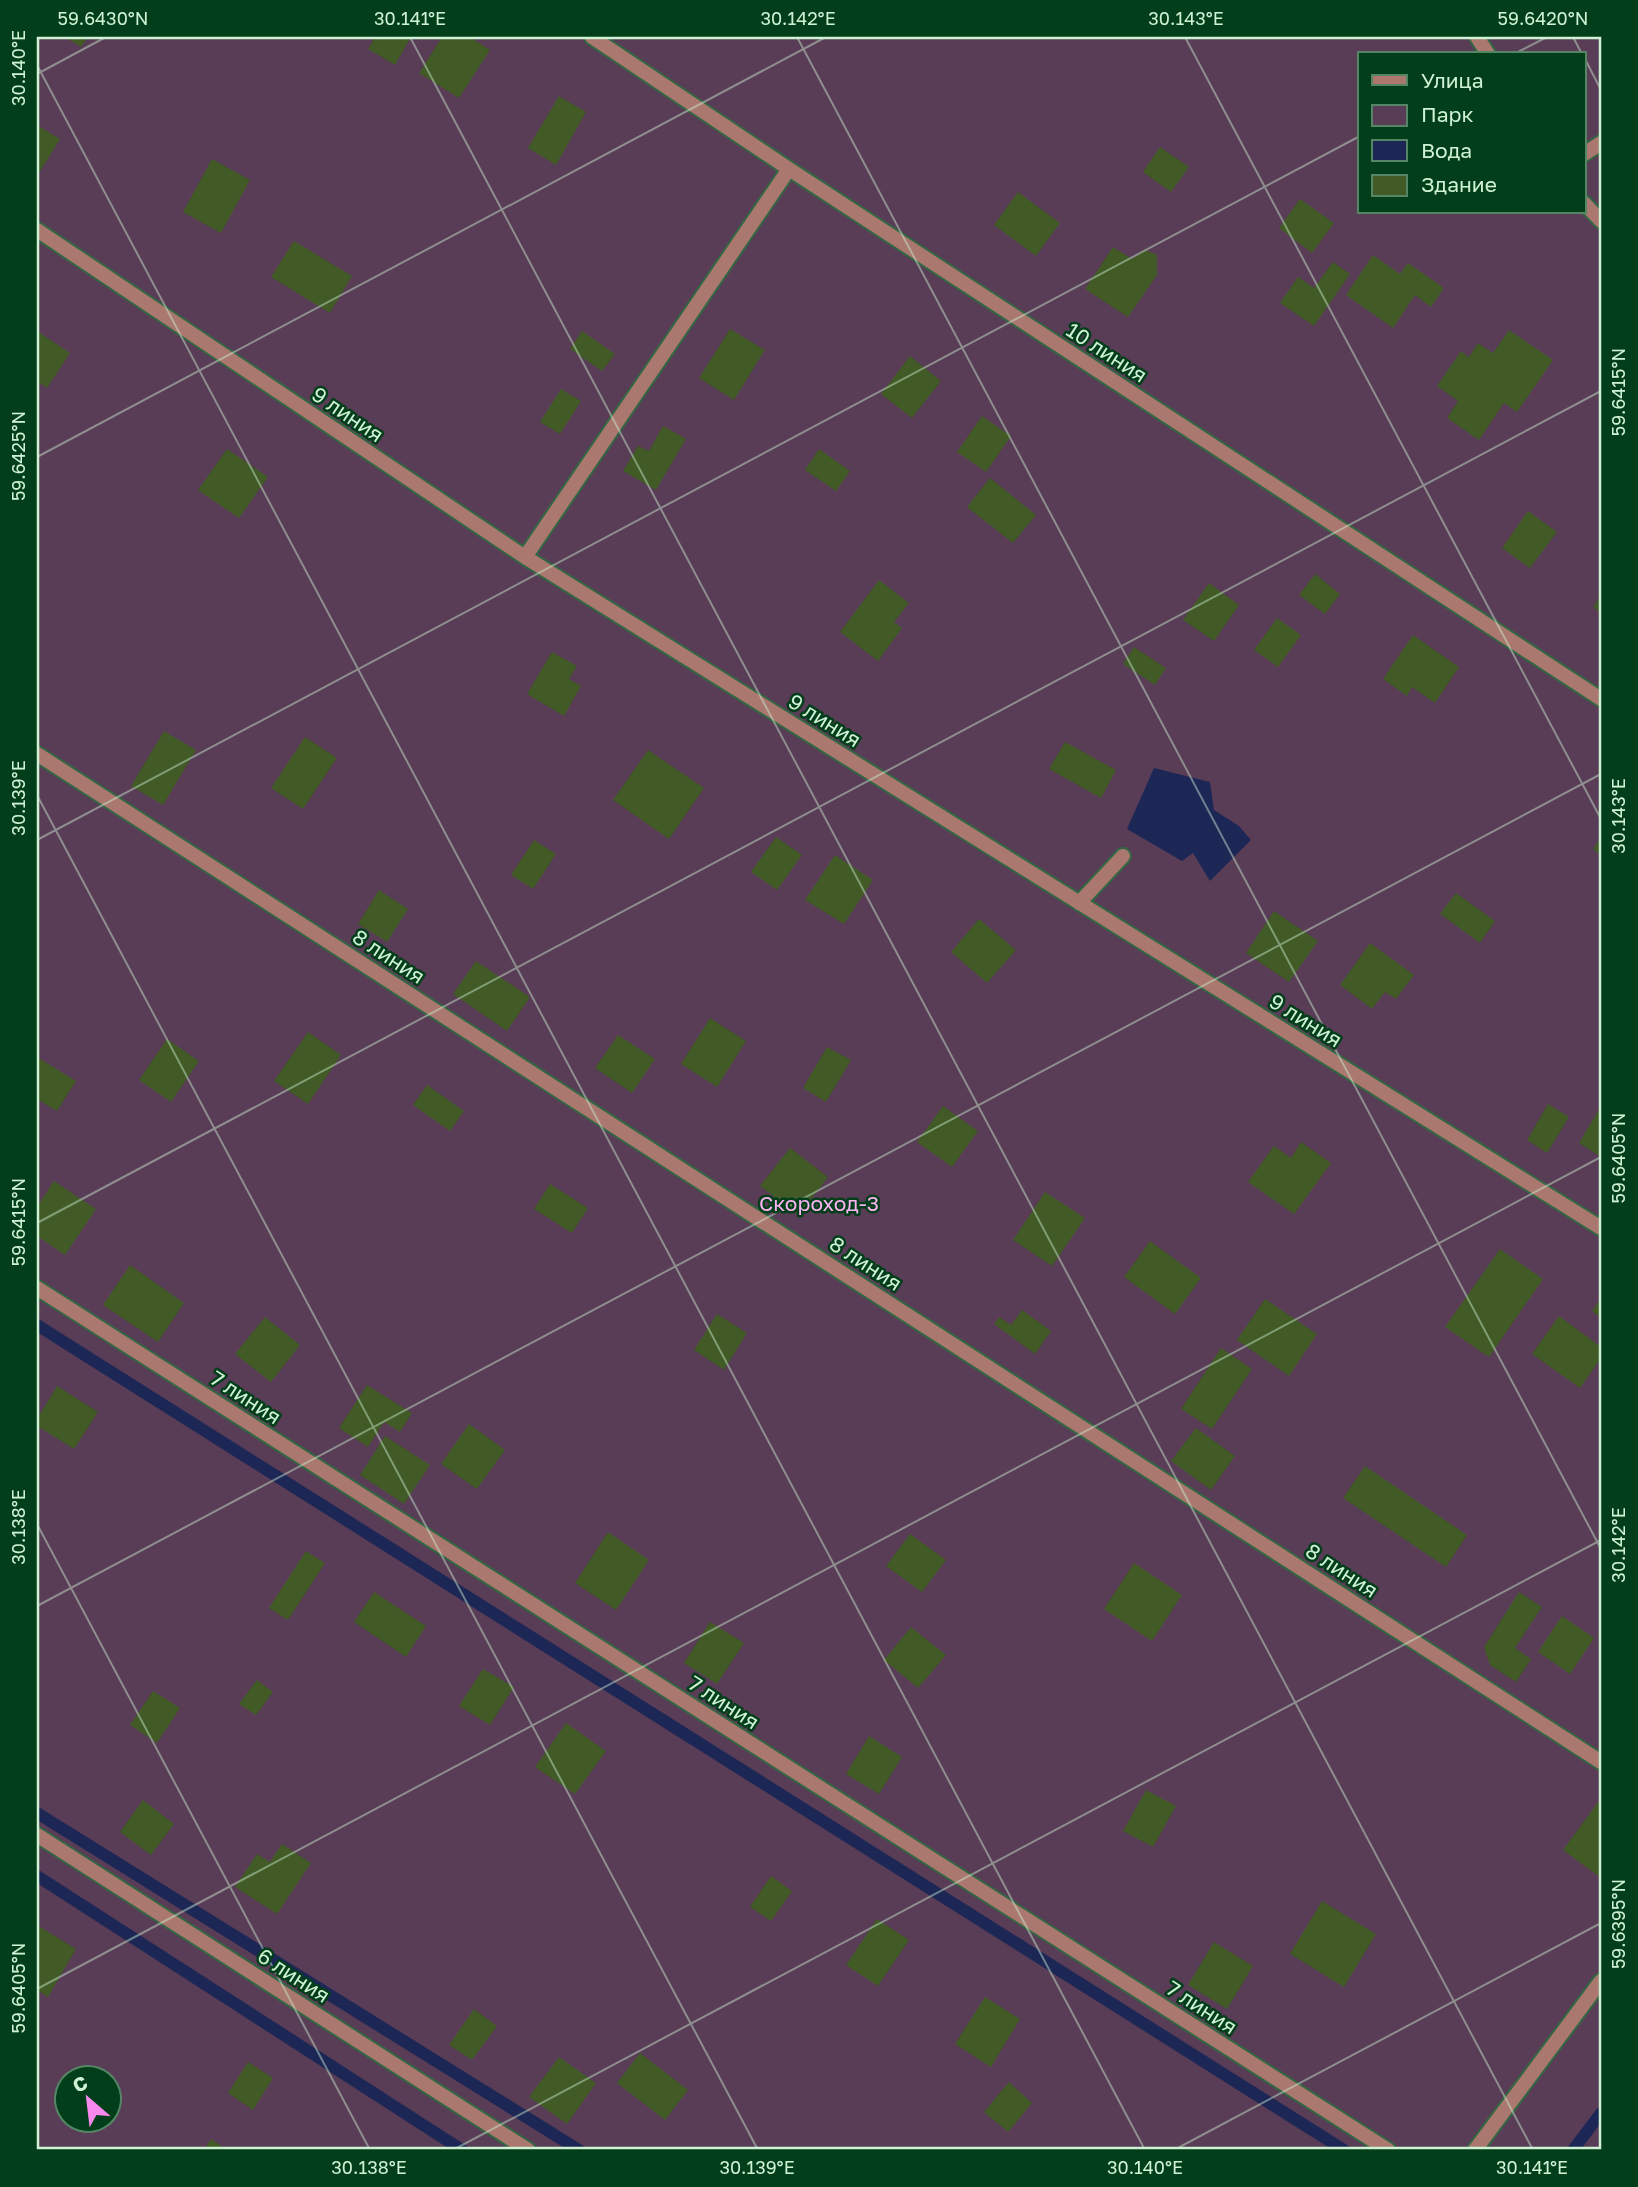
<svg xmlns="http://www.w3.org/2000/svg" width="1638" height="2187" viewBox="0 0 1638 2187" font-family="'Golos Text',sans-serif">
<rect width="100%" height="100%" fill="#114924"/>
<path fill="#593c56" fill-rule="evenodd" d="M37,37h1564v2113h-1564zM1360,54h224v158h-224zM66,2078h42v42h-42z"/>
<path fill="#1d2756" d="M1154,768l56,14 4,28 25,16 12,14 -41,41 -17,-28 -11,8 -55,-32z"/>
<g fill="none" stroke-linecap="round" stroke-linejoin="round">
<path stroke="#1d2756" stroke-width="12" d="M37,1325l1307,825
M37,1813l542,337
M37,1876l425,274
M1573,2150l28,-37"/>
</g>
<path fill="#415a26" d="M65,37h23l-7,10z
M375,37h36l-16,28 -27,-16z
M442,37h28l20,13 -31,48 -40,-25z
M559,96l27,16 -30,53 -28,-17z
M37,125l23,14 -21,34 -2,-1z
M1160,147l29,20 -18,25 -28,-20z
M212,159l38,21 -29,53 -38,-21z
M1018,192l42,31 -24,33 -42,-31z
M1300,199l34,24 -22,30 -33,-25z
M294,241l58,35 -22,37 -59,-36z
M1113,247l19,12 13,-9 12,5v20l-29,42 -43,-28z
M1373,255l27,19 8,-11 36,25 -13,19 -16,-12 -22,33 -47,-33z
M1333,262l17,12 -36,52 -34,-23 18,-26 16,11z
M730,329l35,21 -31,50 -35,-22z
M1509,330l44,30 -36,52 -13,-9 -25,37 -32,-22 11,-17 -21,-15 24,-35 8,6 9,-14 15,10z
M37,331l33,22 -23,35 -10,-7z
M582,331l33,23 -13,17 -32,-22z
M910,356l31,25 -29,37 -31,-24z
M561,389l20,12 -21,33 -20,-12z
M982,416l29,20 -25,36 -29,-20z
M663,426l23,13 -30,51 -33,-19 15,-25 11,5z
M227,449l41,28 -29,41 -41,-28z
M819,449l31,22 -14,20 -31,-21z
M990,478l46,37 -23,28 -46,-36z
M1528,511l29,21 -27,36 -28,-20z
M1315,574l25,20 -15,20 -26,-19z
M879,580l30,23 -15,19 8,6 -24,33 -38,-29z
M1209,583l30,22 -25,36 -31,-21z
M1601,595v18l-8,-6z
M1277,618l24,17 -23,32 -24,-17z
M1413,635l46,32 -24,36 -23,-16 -5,9 -24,-17z
M1134,647l32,21 -11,17 -32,-21z
M552,652l25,14 -8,13 12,7 -17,30 -37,-22z
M164,731l32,19 -33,55 -32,-19z
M305,737l32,21 -34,51 -32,-21z
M1065,742l51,28 -15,28 -52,-29z
M648,750l56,38 -35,51 -56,-39z
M776,837l26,18 -25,35 -26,-18z
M1601,837v18l-8,-6z
M534,840l22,14 -23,35 -22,-14z
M835,855l38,25 -29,44 -39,-24z
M379,890l29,19 -21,33 -29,-18z
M1456,893l39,28 -15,22 -40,-29z
M1274,911l44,30 -29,41 -43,-29z
M979,919l37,31 -29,33 -36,-31z
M1370,943l44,32 -18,24 -11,-7 -13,17 -32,-24z
M476,961l54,36 -23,34 -54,-37z
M710,1018l36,23 -29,46 -36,-23z
M308,1032l33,23 -33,49 -34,-23z
M618,1035l37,24 -23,34 -37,-25z
M167,1039l32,22 -28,41 -32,-22z
M827,1047l24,13 -25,42 -23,-14z
M37,1057l39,24 -19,30 -20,-12z
M427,1085l37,26 -14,20 -37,-26z
M1548,1104l21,13 -22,36 -20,-13z
M943,1106l35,25 -26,36 -35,-25z
M1601,1106v51l-22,-14z
M1301,1142l30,21 -37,51 -46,-32 26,-36 17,12z
M790,1148l38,29 -29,38 -39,-29z
M54,1181l42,28 -31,46 -28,-19v-29z
M550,1184l38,24 -16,25 -38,-24z
M1045,1192l40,26 -33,48 -39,-26z
M1150,1241l51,37 -26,36 -51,-37z
M1500,1249l43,30 -54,78 -44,-30z
M130,1265l54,38 -26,39 -55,-37z
M1601,1298v20l-9,-7z
M1265,1299l52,35 -28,42 -52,-36z
M1022,1310l29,21 -16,23 -41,-30 5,-7 12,8z
M717,1314l30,19 -23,37 -30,-20z
M1559,1316l42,31v11l-21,30 -48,-34z
M265,1317l35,28 -29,37 -36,-28z
M1221,1348l31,21 -40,60 -31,-20z
M367,1385l45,28 -12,19 -16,-10 -16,25 -29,-19z
M57,1386l41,26 -24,37 -37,-23v-7z
M469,1424l36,26 -28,39 -36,-25z
M1196,1428l39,28 -24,34 -40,-29z
M385,1436l45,29 -26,39 -44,-29z
M1365,1466l102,69 -21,32 -103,-69z
M608,1532l41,28 -33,50 -41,-27z
M910,1534l36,26 -24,32 -36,-26z
M306,1551l19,12 -37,57 -19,-12z
M1134,1563l48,32 -30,46 -48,-32z
M374,1592l52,34 -20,31 -52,-35z
M1519,1592l23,15 -27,41 16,11 -15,23 -26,-17 -6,-18z
M1562,1616l32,22 -24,36 -32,-22z
M710,1622l34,21 -27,41 -33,-21z
M911,1627l35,28 -28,33 -34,-28z
M483,1669l31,18 -24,38 -31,-19z
M257,1680l16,12 -17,23 -17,-11z
M153,1691l27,17 -23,35 -27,-18z
M566,1723l40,28 -31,43 -40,-27z
M869,1736l33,21 -23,37 -33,-20z
M1146,1790l30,16 -23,41 -30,-16z
M1601,1798v80l-38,-28z
M143,1800l31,24 -23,31 -31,-23z
M282,1844l29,19 -34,51 -42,-27 22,-33 13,8z
M771,1876l21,15 -21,30 -21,-14z
M1322,1901l54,33 -32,53 -54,-33z
M877,1919l32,21 -31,46 -32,-21z
M37,1925l39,24 -28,48 -11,-7z
M1214,1942l39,24 -26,43 -39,-24z
M985,1997l35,22 -29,48 -36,-23z
M474,2009l23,17 -25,34 -23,-15z
M640,2053l48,37 -23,30 -48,-37z
M559,2057l37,26 -29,41 -38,-27z
M248,2062l25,16 -20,32 -25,-17z
M1009,2082l23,21 -24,29 -24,-20z
M211,2139l17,11h-24z"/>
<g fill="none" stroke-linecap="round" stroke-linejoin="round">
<g stroke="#336744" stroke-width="18">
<path id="service" d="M1079,903l44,-47"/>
</g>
<g stroke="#336744" stroke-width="18">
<path id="minor" d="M592,37l197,132 812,530
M1477,37l11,17
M1584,154l17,-11
M1584,203l17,18
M37,230l488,327 1076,671
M525,557l264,-388
M37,754l1564,1008
M37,1288l1351,862
M37,1835l491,315
M1475,2150l126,-169"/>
</g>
<use href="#service" stroke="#aa786e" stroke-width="14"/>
<use href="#minor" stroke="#aa786e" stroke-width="14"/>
</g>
<path fill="none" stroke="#cff2d5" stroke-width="2" stroke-opacity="0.45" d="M410,37l1123,2113M797,37l804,1512M1185,37l416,782M1573,37l9,17M1514,54l33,-17M1584,57l17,33M37,65l1108,2085M37,74l69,-37M37,457l789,-420M37,795l721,1355M37,840l1323,-704M37,1223l1564,-832M37,1524l333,626M37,1606l1564,-832M37,1989l1564,-832M453,2150l1148,-610M1174,2150l427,-227"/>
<g text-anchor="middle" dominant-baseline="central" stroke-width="5" stroke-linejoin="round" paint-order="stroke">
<g font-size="21" fill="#cff2d5" stroke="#023e1a">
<text transform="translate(1107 352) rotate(33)">10 линия</text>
<text transform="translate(348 414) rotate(34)">9 линия</text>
<text transform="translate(825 720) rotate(32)">9 линия</text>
<text transform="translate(389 956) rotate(33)">8 линия</text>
<text transform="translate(1306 1020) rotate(32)">9 линия</text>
<text transform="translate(866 1263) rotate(33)">8 линия</text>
<text transform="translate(246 1397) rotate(33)">7 линия</text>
<text transform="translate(1342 1570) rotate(33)">8 линия</text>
<text transform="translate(724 1702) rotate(33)">7 линия</text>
<text transform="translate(294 1975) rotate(33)">6 линия</text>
<text transform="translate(1202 2007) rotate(33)">7 линия</text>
</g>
<g font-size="21" fill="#fcb4f3" stroke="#023e1a">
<text x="819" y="1203">Скороход-3</text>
</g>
</g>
<rect width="1638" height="2187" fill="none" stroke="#023e1a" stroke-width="77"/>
<rect x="1358" y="52" width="228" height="161" fill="#023e1a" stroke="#548665" stroke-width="2"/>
<rect x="1372" y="75" width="35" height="10" fill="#aa786e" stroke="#548665" stroke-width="2"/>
<text x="1421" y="88" font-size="21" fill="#cff2d5">Улица</text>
<rect x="1372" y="105" width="35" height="21" fill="#593c56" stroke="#548665" stroke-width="2"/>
<text x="1421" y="122" font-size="21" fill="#cff2d5">Парк</text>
<rect x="1372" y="140" width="35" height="21" fill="#1d2756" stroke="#548665" stroke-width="2"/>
<text x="1421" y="158" font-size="21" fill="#cff2d5">Вода</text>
<rect x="1372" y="175" width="35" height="21" fill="#415a26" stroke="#548665" stroke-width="2"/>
<text x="1421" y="192" font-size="21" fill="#cff2d5">Здание</text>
<g transform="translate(88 2099) rotate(332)"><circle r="33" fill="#023e1a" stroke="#548665" stroke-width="2"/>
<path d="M0-5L12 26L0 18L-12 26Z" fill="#f788ec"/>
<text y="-10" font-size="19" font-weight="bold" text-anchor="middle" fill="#cff2d5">С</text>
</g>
<rect x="38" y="38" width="1562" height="2110" fill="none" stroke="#cff2d5" stroke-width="2.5"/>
<g font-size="18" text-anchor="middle" fill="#cff2d5">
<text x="103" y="25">59.6430°N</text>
<text x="410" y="25">30.141°E</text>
<text x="798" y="25">30.142°E</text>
<text x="1186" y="25">30.143°E</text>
<text x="1543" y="25">59.6420°N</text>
<text transform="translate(19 68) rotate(-90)" y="6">30.140°E</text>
<text transform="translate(1619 392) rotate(-90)" y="6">59.6415°N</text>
<text transform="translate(19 456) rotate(-90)" y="6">59.6425°N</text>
<text transform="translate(19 798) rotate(-90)" y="6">30.139°E</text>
<text transform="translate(1619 816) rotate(-90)" y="6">30.143°E</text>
<text transform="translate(1619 1158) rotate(-90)" y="6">59.6405°N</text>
<text transform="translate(19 1222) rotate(-90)" y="6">59.6415°N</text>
<text transform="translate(19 1527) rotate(-90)" y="6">30.138°E</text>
<text transform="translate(1619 1545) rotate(-90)" y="6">30.142°E</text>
<text transform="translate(1619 1924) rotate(-90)" y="6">59.6395°N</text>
<text transform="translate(19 1988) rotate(-90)" y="6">59.6405°N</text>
<text x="369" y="2174">30.138°E</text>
<text x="757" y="2174">30.139°E</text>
<text x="1145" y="2174">30.140°E</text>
<text x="1532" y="2174">30.141°E</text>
</g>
</svg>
